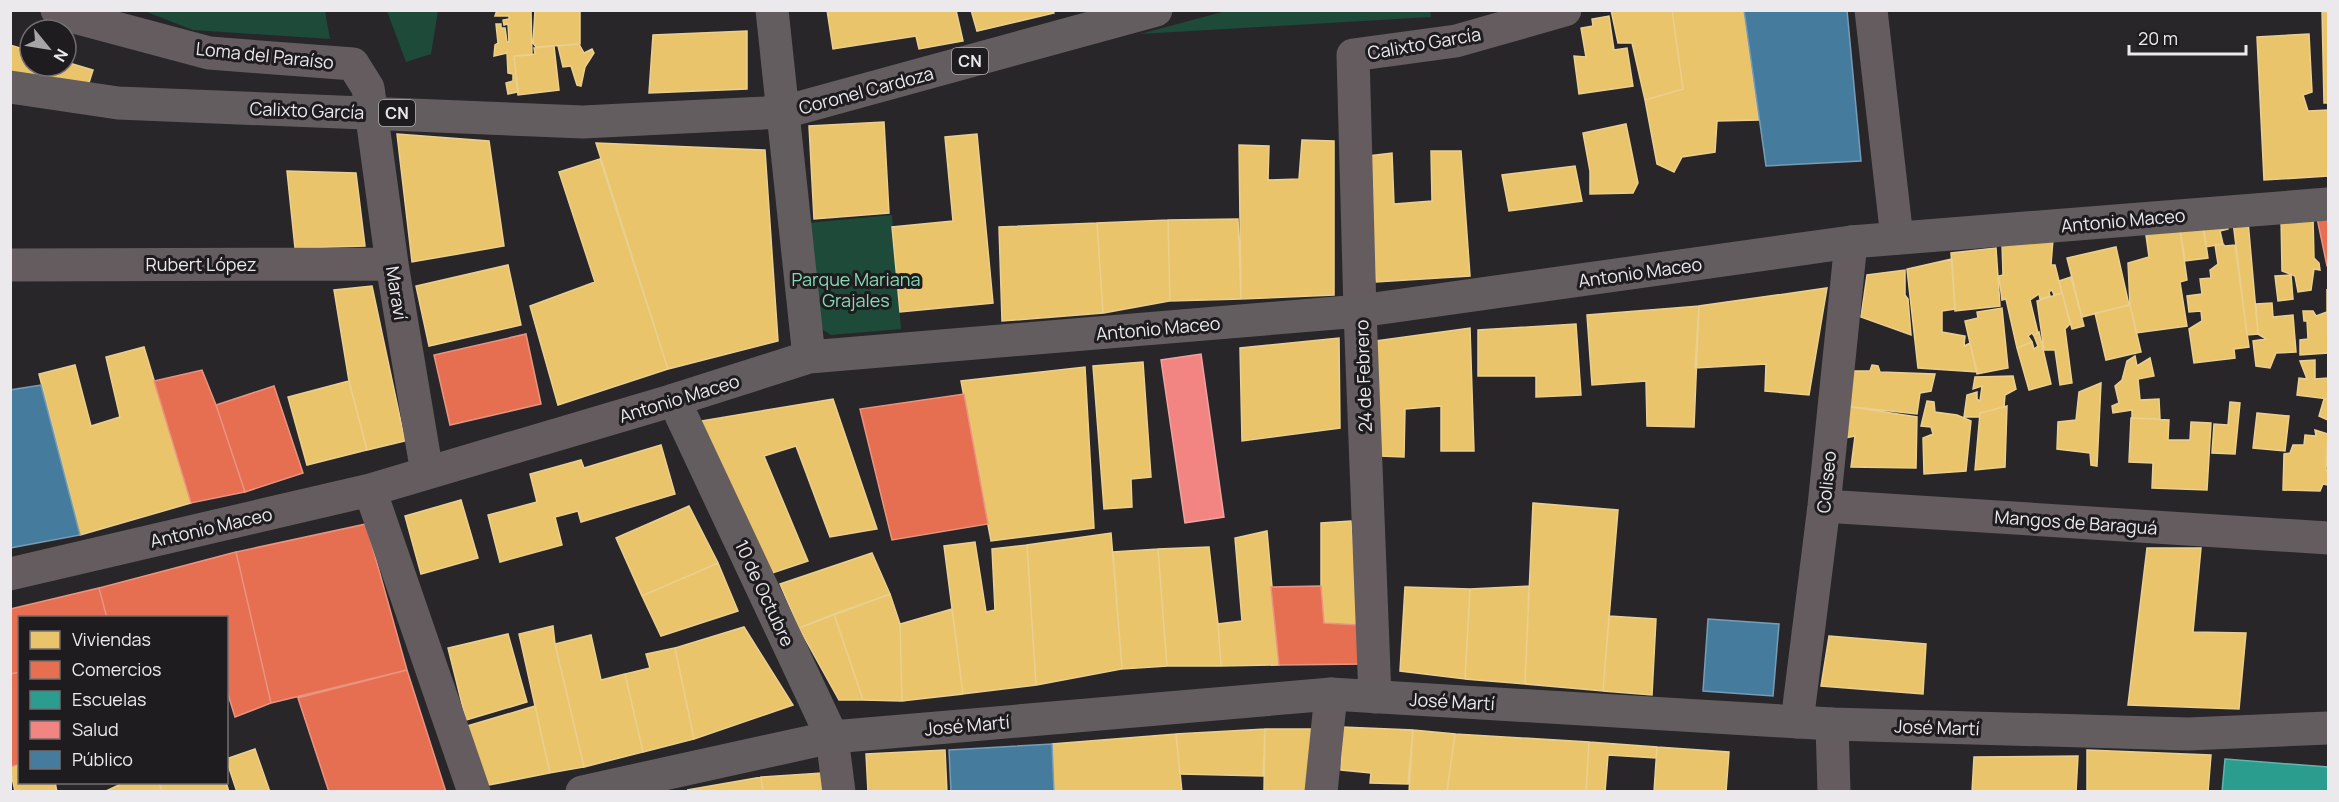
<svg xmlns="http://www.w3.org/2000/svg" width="2339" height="802" viewBox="0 0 2339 802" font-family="Manrope,sans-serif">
<rect width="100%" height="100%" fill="#282629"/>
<path fill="#1d4a39" d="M144,11h181l5,28 -137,-9z
M387,11h51l-7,43 -25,8z
M1430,11l1,6 -291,17 86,-23z
M892,215l9,114 -70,6 -14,-9 -9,-103z"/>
<path fill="#e9c46a" stroke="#eacf91" stroke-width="1.5" d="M497,10h34l1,45 -18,1 4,36 -10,2 -2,-11 7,-2v-7l-5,-1 -1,-20 -13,3 1,-11 3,-2 -2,-19h5v4h4l2,14h2l-1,-18 -4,1 -1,-5 6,-1v-3h-14z
M535,10h45v34l-44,3 -3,-4z
M827,10h129l7,31 -44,8 -3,-13 -83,13z
M971,10h82l1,3 -77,18z
M1611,10h61l11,79 -38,11 -13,-57h-14z
M1672,10h72l15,110 -42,1 -2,31 -33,5 -8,15 -17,-8 -12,-64 38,-11z
M2322,10h6v93h-4z
M1609,16l5,34 13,-2 6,38 -54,8 -5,-38 12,1 -5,-29 12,-2 -1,-7z
M747,31v58l-98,4 4,-58z
M2309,34l3,58 -9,3 5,16 20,-1v66l-64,4 -7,-143z
M579,44l5,9 8,-4 2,4 -9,14 -4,19 -4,-1 -6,-19 -8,1 -5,-21z
M10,45l20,6v15h36v-4l27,8 -5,16 -78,-11z
M554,46l5,44 -41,5 -4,-39 21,-2 -1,-6z
M884,122l5,91 -75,6 -5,-93z
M1626,124l12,59 -5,10 -43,1v-23l-7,-38z
M397,134l92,7 15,105 -92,16z
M977,134l16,169 -93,9 -8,-85 61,-6 -8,-84z
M1302,140l32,1v154l-93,4 -2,-154 30,1 -1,34 31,-1z
M596,143l169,7 13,191 -110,28z
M1431,151h30l9,125 -94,6 -8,-126 24,-3 2,51 38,-3z
M600,159l68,210 -110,36 -28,-99 65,-24 -36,-110z
M1575,166l7,35 -73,10 -7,-36z
M287,171l69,2 9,73 -70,2z
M2281,217h32l1,41 5,5 1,7 -6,-1 -3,21 -13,2 -3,-16 -13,-5z
M2202,218l6,40 -23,3 -6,-38z
M1238,219l3,80 -71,2 -2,-81z
M1168,220l2,81 -67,12 -6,-90z
M2248,221l10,113 -11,1 -14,-113z
M1097,223l6,90 -101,8 -3,-94z
M2179,223l8,57 -7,2 7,44 -51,7 -6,-28 -2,-42 21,-6 -4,-29z
M2226,223l2,6 -8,2 3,13 -17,3 -3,-19z
M2053,239l-2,26h4l7,28 -8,2 -2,-5 -3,2 1,4 -10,3 -1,-5 -9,6 8,33 -4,3 -2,-3 -4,3 4,6 -15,6 -11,-49 -4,1 -3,-24 4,-1 -1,-32z
M2223,244l2,2 10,-1 14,102 -15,2 1,9 -41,5 -5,-34 13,-8 -1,-10 -12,1 -2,-16 15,-2 -2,-15 11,-1 -1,-8 8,-6 -3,-19z
M2116,247l13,58 -47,12 -15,-59z
M1996,248l4,58 -45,5 -4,-58z
M1952,259l3,50 -13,2v21l23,4 -1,10 6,-3 7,29 -59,-4 -11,-99z
M508,265l13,60 -92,21 -13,-60z
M1905,270v25l3,4 3,36 -50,-18 6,-42z
M2291,275l2,24 -15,2 -3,-25z
M2071,277l13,49 -12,3 -13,-48z
M372,286l33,155 -38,9 -18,-69 -15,-91z
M1827,288l-18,107 -44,-4 1,-27 -71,4 4,-62z
M2327,289l1,64 -28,2v-15l8,-1 -1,-18h-3l-1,-10h10l3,5 11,-4z
M2062,293l8,31 -5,5 7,54 -12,2 -5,-35h-11l-7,-49z
M2272,303l1,14 20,-2 3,37 -20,1 -6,15 -14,-2 -3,-25 13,-2 -8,-5 -2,-30z
M2130,305l11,47 -35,8 -11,-47z
M1699,306l-5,121 -47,-1 -1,-45 -54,4 -5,-70z
M2002,308l6,60 -31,6 -12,-53 13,-3 -1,-6z
M1576,324l5,71 -45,2v-21h-58v-46z
M1470,328l4,123h-33v-45l-36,3 -1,48 -24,-1 -4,-115z
M2039,332l12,52 -22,6 -12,-42 15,-6 2,7 4,-3 -4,-10z
M1339,338l1,90 -98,13 -2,-93z
M144,347l47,156 -111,32 -41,-161 36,-9 16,61 29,-9 -14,-60z
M2135,356l2,10 13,-8 4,18 -16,3 2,21 19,-1 1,20 -28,-1v-8l-19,3 -1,-7 7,-3 -4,-17 7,-6 5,-19z
M2315,360v19l13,-1v21l-31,-4 2,-17 8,1 -7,-18z
M1143,362l8,115 -20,2 1,28 -28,2 -11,-143z
M1872,365l6,1 2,6 55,2 -4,17 -11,2 -3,21 -72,-8 5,-35h20z
M1085,367l9,161 -103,13 -30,-160z
M2013,376l3,13 -11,6 -1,12 -24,6 -1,4h-15l3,-22 10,-3v7l3,2 2,-15 -9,3 2,-12z
M349,381l18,69 -60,15 -19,-68z
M2101,383l-4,83 -6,-1 -1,-12 -33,-4 1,-27 18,-2 3,-28z
M833,399l44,130 -47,8 -34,-91 -32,10 44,105 -36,12 -71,-152z
M2324,399h4v21l-9,-4z
M1927,401l7,1 1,10 22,3 14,6 -5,50 -42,3 -1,-36 10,-4 -2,-7 -10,-1z
M2230,402l10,1 -5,51 -23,-1 2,-29 14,1z
M1845,406l72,11 -1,51 -65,-1 4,-31 -15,3z
M2007,406l-2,61 -30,3 5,-57z
M2257,413l32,3 -4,35 -32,-3z
M2131,418l38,2 -1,20h22l1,-18 20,1 -4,67 -55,-2 1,-25 -24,-1z
M2315,430l13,4 -2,36 2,1v14l-5,-1 -3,7 -37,-1 1,-36 6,-1 3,-8h11l1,-10 11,1z
M661,445l14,49 -94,28 -3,-11 -23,6 7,28 -62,17 -12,-47 49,-13 -7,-28 51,-14 3,8z
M461,500l17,58 -57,16 -16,-58z
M1533,503l85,7 -15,181 -78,-7z
M689,506l29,57 -76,33 -26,-58z
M1351,521l9,104 -36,-2 -3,-37v-63z
M1267,531l12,134 -58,1 -3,-42 24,-3 -7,-83z
M1111,533l11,136 -86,16 -9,-140z
M975,542l11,70 9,-2 -3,-61 35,-4 9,140 -73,9 -19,-148z
M1209,547l9,77 3,42h-54l-9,-117z
M2147,548h54l-8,84 53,1 -7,76 -111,-4z
M1158,549l9,117 -45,3 -9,-117z
M872,553l18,41 -91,34 -19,-44z
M718,563l20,48 -77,25 -19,-40z
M1529,586l-4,98 -60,-5 5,-90z
M1405,587l65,2 -5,90 -65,-8z
M890,594l10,30 2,77 -39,-1 -29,-86z
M952,609l11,85 -61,7 -2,-77z
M834,614l29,86h-24l-40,-72z
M1609,616l47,3 -4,76 -49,-4z
M553,626l2,18 29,123 -34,6 -31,-139z
M744,627l49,78 -99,34 -19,-91z
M508,634l19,68 -61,18 -18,-72z
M591,635l10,45 24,-6 18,78 -59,15 -29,-123z
M1829,636l97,8 -3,50 -102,-8z
M675,648l19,91 -51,13 -18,-78 25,-6 -4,-14z
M535,706l15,67 -66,13 -17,-60z
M1342,727l71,3 -5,54 -38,-1 1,-10 -30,-3z
M1265,729l-2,47 -83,-2 -4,-40z
M1265,729h46l-1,63h-46z
M1413,730l42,4 -8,58h-38z
M1176,734l6,58h-128l-2,-48z
M1455,734l134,8 -3,50h-139z
M1589,742l68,5 -1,11 -48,-3 -3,37h-19z
M1657,747l72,5 -3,40h-72z
M255,749l15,43h-33l-11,-33z
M945,750l2,42h-79l-2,-38z
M2087,750l124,5 -3,37h-121z
M2078,756l-2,36h-104l2,-35z
M20,765v17h35l2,10h-42l-5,-25z
M822,773l3,19h-62l-2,-15z
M761,777l2,15 -76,-2z
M121,782h38l3,10h-58l17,-8z
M159,782h67l3,10h-67z"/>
<path fill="#e76f51" stroke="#e89480" stroke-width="1.5" d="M2328,217v50l-1,-1 -10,-48z
M526,334l15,70 -91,21 -16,-70z
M202,370l14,35 29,87 -54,11 -37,-122z
M274,386l29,87 -58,19 -29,-87z
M964,394l24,130 -96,16 -32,-131z
M366,524l41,146 -136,33 -35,-151z
M236,552l35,151 -36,14 -9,-29v-70h-119l-8,-30z
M1321,586l3,37 36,2 5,39 -86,1 -8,-78z
M99,588l8,30h-87v54l-10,2v-65z
M407,670l39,122h-117l-31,-94z
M20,672v92l-10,3v-93z"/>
<path fill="#2a9d8f" stroke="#64b4ab" stroke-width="1.5" d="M2225,759l103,8v25h-106z"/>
<path fill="#f28482" stroke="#f0a2a2" stroke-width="1.5" d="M1201,354l23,163 -39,6 -24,-163z"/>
<path fill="#457b9d" stroke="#779cb5" stroke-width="1.5" d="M1744,10h103l14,151 -95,5z
M41,385l39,150 -70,13v-158z
M1708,619l71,5 -6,72 -70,-5z
M1052,744l2,48h-103l-2,-42z"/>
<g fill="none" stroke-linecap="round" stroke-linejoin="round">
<path stroke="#645c5e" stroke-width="33" d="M57,10l10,5 142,38 144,11 15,24 24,176 35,209
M1871,10l26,228
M10,265l382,-1
M370,490l104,302
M1824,506l504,32
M10,574l360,-84 304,-90
M1375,697l-15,-386 -7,-256 103,-14 109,-31
M1797,722l27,-216 27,-264
M1832,724l2,68
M832,737l7,55
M1321,792l10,-98"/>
<path stroke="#645d5f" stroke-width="33" d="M772,10l37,347
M10,87l108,16 465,19 201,-10 372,-102
M832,737l-158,-337 135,-43 551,-46 491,-69 477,-38
M582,792l250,-55 499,-43 501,30 356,10 140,-6"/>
</g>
<g text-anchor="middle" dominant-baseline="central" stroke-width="6" stroke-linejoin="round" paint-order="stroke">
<g fill="#1f1c20" stroke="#aeacaf" stroke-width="1.5">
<rect x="952" y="48" width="36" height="26" rx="4.5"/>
<rect x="379" y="100" width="36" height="26" rx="4.5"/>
</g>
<g font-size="16" font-weight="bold" fill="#ebe9ec">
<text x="970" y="61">CN</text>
<text x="397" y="113">CN</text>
</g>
<g font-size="18" fill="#ebe9ec" stroke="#1f1c20">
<text transform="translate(1424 43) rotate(-10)">Calixto García</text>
<text transform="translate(265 55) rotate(6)">Loma del Paraíso</text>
<text transform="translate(866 90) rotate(-15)">Coronel Cardoza</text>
<text transform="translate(307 110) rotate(2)">Calixto García</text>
<text transform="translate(2123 220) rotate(-5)">Antonio Maceo</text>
<text x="201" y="264">Rubert López</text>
<text transform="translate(1640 272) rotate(-8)">Antonio Maceo</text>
<text transform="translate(397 293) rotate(81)">Maraví</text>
<text transform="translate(1158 328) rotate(-5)">Antonio Maceo</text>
<text transform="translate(1363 376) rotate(-92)">24 de Febrero</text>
<text transform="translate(679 398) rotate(-17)">Antonio Maceo</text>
<text transform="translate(1826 482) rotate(-84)">Coliseo</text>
<text transform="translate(2076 522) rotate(4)">Mangos de Baraguá</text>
<text transform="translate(211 527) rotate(-13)">Antonio Maceo</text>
<text transform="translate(765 593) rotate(65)">10 de Octubre</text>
<text transform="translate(1452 701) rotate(3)">José Martí</text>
<text transform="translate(967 725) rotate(-5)">José Martí</text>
<text transform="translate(1937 727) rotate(2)">José Martí</text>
</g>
<g font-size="18" fill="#86dbb5" stroke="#1f1c20">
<text x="856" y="279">Parque Mariana<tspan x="856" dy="21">Grajales</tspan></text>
</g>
</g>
<rect width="2339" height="802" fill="none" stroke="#ebe9ec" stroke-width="24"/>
<rect x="18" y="616" width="210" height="168" fill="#1f1c20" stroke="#716e72" stroke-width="1.5"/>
<rect x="30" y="631" width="30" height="18" fill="#e9c46a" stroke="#716e72" stroke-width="1.5"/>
<text x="72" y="646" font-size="18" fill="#ebe9ec">Viviendas</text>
<rect x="30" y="661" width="30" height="18" fill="#e76f51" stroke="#716e72" stroke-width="1.5"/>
<text x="72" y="676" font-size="18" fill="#ebe9ec">Comercios</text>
<rect x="30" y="691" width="30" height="18" fill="#2a9d8f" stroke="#716e72" stroke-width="1.5"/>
<text x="72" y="706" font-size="18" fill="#ebe9ec">Escuelas</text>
<rect x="30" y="721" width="30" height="18" fill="#f28482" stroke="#716e72" stroke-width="1.5"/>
<text x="72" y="736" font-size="18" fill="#ebe9ec">Salud</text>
<rect x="30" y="751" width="30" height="18" fill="#457b9d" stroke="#716e72" stroke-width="1.5"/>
<text x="72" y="766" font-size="18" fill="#ebe9ec">Público</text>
<g transform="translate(48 48) rotate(120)"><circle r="28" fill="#1f1c20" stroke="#716e72" stroke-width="1.5"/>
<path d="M0-4.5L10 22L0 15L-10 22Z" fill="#a7a5a8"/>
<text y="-9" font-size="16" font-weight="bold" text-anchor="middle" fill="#ebe9ec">N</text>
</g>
<path d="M2129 45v9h117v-9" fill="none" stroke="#ebe9ec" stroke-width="3"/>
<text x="2138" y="45" font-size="18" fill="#ebe9ec" stroke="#1f1c20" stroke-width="4.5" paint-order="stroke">20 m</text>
</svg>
